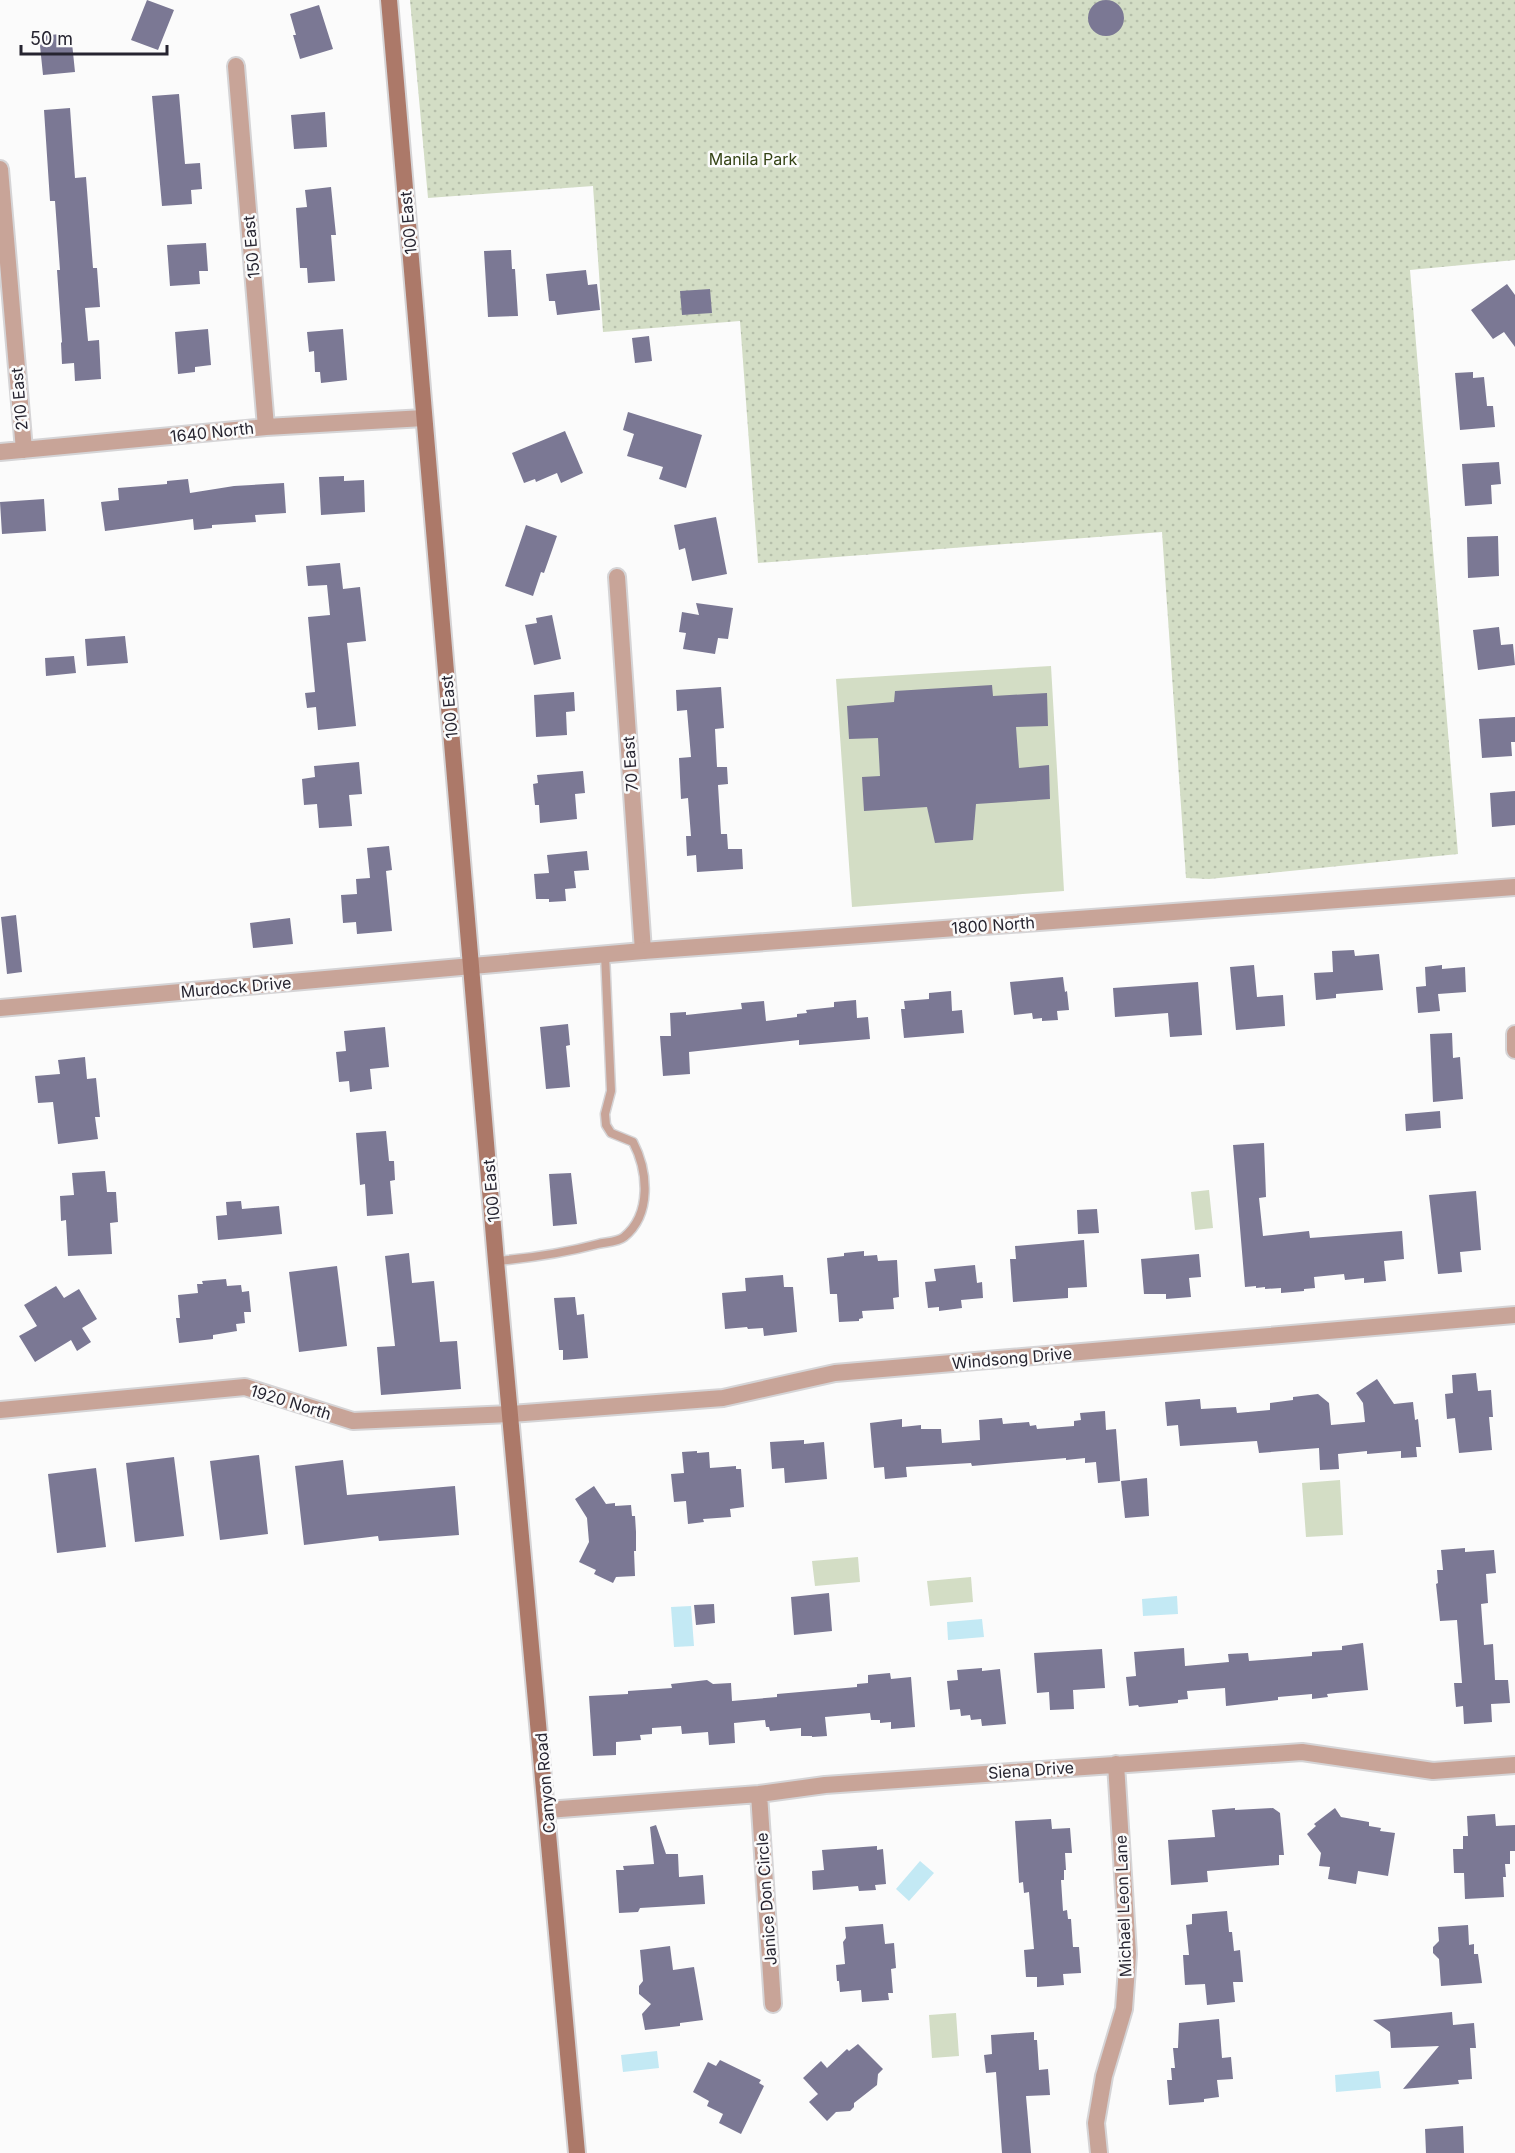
<svg xmlns="http://www.w3.org/2000/svg" width="1515" height="2153" viewBox="0 0 1515 2153" font-family="Inter,sans-serif">
<defs>
<pattern id="park-dots" width="8" height="8" patternUnits="userSpaceOnUse" patternTransform="scale(1.5)"><rect width="8" height="8" fill="#d3ddc5"/><path d="M2 2h.1M6 6h.1" fill="none" stroke="#b5beaa" stroke-width="1.8" stroke-linecap="round"/></pattern>
</defs>
<rect width="100%" height="100%" fill="#fbfbfb"/>
<path fill="#d3ddc5" d="M1051,666l13,225 -212,16 -16,-228z
M1209,1190l4,38 -18,2 -4,-38z
M1340,1480l3,55 -37,2 -4,-54z
M858,1557l2,25 -45,4 -3,-25z
M971,1577l2,25 -43,4 -3,-25z
M956,2013l3,43 -27,2 -3,-43z"/>
<path fill="url(#park-dots)" d="M410,0h1105v260l-105,10 48,584 -249,25 -23,-1 -24,-346 -404,31 -18,-242 -137,11 -10,-146 -165,12z"/>
<path fill="#c3e9f4" d="M1177,1596l1,18 -35,2 -1,-17z
M691,1606l3,40 -20,1 -3,-40z
M982,1619l2,18 -36,3 -1,-18z
M920,1861l14,12 -25,28 -13,-12z
M657,2051l2,17 -36,4 -2,-17z
M1379,2071l2,17 -45,4 -1,-17z"/>
<path fill="#7b7894" d="M1088 18a18 18 0 1 1 36 0a18 18 0 1 1-36 0Z
M147,0l27,10 -16,40 -27,-10z
M319,5l14,44 -33,10 -7,-24h3l-6,-21z
M71,33l4,39 -32,3 -4,-39z
M179,94l6,70 15,-1 2,26 -11,1 1,14 -30,2 -10,-110z
M70,108l5,70 11,-1 7,91h4l3,39 -15,1 3,33 11,-1 2,39 -26,2 -1,-18 -12,1 -1,-21 1,-1 -5,-72h3l-5,-69h-5l-6,-91z
M325,112l2,35 -33,2 -3,-34z
M331,187l5,48h-5l4,46 -27,2 -1,-15h-7l-4,-60 11,-1 -2,-17z
M206,243l2,28h-9l1,13 -30,2 -3,-41z
M511,250l1,19h3l3,47 -30,1 -4,-66z
M586,270l2,15 9,-1 3,26 -43,5 -2,-14h-6l-3,-27z
M1507,284l8,11v52l-11,-15 -11,7 -22,-29z
M710,289l2,24 -30,2 -2,-24z
M208,329l3,36 -16,2v5l-17,2 -3,-42z
M343,329l4,51 -26,3 -1,-11h-5l-1,-21 -5,1 -2,-20z
M649,336l3,25 -17,2 -3,-25z
M1473,372v6l11,-1 3,29h6l2,21 -35,3 -5,-57z
M628,412l74,23 -16,53 -27,-9 4,-12 -36,-11 7,-22 -11,-4z
M565,431l18,42 -22,10 -4,-10 -21,9 -1,-3 -11,4 -12,-30z
M1499,462l2,22 -10,1 1,19 -27,2 -3,-42z
M344,476v5l20,-1 1,32 -44,3 -2,-38z
M188,479l2,14 44,-7 50,-3 2,30 -31,2 1,7 -44,3v3l-18,2 -1,-11 -88,12 -4,-29 18,-2 -1,-12 49,-4v-3z
M44,499l2,32 -44,3 -2,-32z
M716,517l11,57 -35,7 -7,-33 -6,2 -5,-25z
M526,525l31,11 -13,37 -3,-1 -8,24 -28,-10z
M1498,536l1,40 -31,2 -1,-41z
M340,563l3,26 17,-2 6,54 -19,2 9,83 -38,4 -2,-23 -9,1 -2,-15 10,-1 -7,-75 22,-2 -3,-30 -19,1 -2,-20z
M696,603l37,5 -5,31 -10,-1 -3,16 -32,-5 3,-16 -7,-1 3,-20 17,3z
M552,615l9,44 -27,6 -9,-40 12,-2 -1,-5z
M1499,627l2,18 12,-1 2,21 -37,5 -5,-40z
M125,636l3,27 -41,3 -2,-27z
M74,656l2,17 -30,3 -1,-18z
M992,685l1,11 54,-3 1,33 -32,1 3,41 30,-3 1,34 -74,5 -3,36 -38,3 -8,-36 -63,4 -2,-34 18,-1 -2,-38 -29,1 -2,-33 47,-4 1,-11z
M721,687l3,41 -9,1 2,38h10l1,17 -10,1 3,49h6l1,15h14l1,20 -46,3 -1,-17 -9,1 -1,-20h5l-3,-38 -7,1 -2,-41 12,-1 -4,-47 -10,1 -1,-21z
M574,692l1,19 -9,1 1,23 -31,2 -2,-42z
M1515,717v25h-4l1,14 -30,2 -3,-39z
M359,762l3,32 -13,1 3,31 -33,2 -2,-24 -13,1 -2,-26 13,-2 -1,-11z
M583,771l2,22 -10,1 2,25 -37,4 -1,-18h-4l-2,-21 5,-1 -1,-8z
M1515,791v34l-23,2 -2,-34z
M389,846l3,24 -6,1 6,60 -35,3 -1,-12 -13,1 -2,-28 16,-1 -1,-15 14,-1 -3,-30z
M587,851l2,19 -15,1 2,17 -11,1 1,12 -17,1v-3h-13l-2,-25 15,-1 -2,-18z
M16,915l6,57 -15,2 -6,-57z
M290,918l3,26 -40,4 -3,-25z
M1354,950l1,6 24,-2 4,36 -47,4v4l-20,2 -2,-27 19,-1 -1,-21z
M1254,965l3,32 26,-2 2,31 -49,4 -6,-63z
M1442,965v4l23,-2 1,25 -28,2 2,17 -22,2 -2,-26 10,-1 -1,-19z
M1063,977l2,15 2,-1 2,19 -12,1 1,9 -16,1v-3l-9,1 -1,-6 -18,2 -4,-33z
M1198,982l4,53 -32,2 -2,-24 -53,4 -2,-29z
M951,991l1,20 10,-1 2,23 -60,5 -3,-29h4l-1,-8 25,-2v-6z
M856,1000l1,18 11,-1 2,22 -71,6v-5l-110,12 1,22 -27,2 -3,-40h11l-1,-23 16,-1v3l56,-6 -1,-6 23,-2 2,20 31,-4v-3l10,-1 -1,-3 28,-3v-5z
M568,1024l2,21 -4,1 4,41 -24,2 -6,-62z
M385,1027l4,40 -19,2 2,20 -22,3 -1,-11 -10,1 -3,-30 10,-1 -2,-20z
M1452,1033l1,25 7,-1 3,42 -30,3 -3,-68z
M85,1057l2,22 9,-1 4,39h-5l3,22 -40,5 -5,-42 -15,1 -3,-27 25,-2 -2,-14z
M1440,1111l1,17 -35,3 -1,-17z
M386,1131l3,30h5l1,19 -5,1 3,33 -26,2 -2,-32 -5,1 -4,-52z
M1264,1143l2,54 -7,1 4,38 46,-5 1,7 92,-7 2,28 -20,2 2,20 -22,2v-5l-19,2 -1,-6 -30,3 1,11 -11,1v2l-23,2v-5l-16,1v-2l-9,1v-2l-11,1 -12,-142z
M105,1171l2,21h9l2,30 -8,1 2,31 -44,2 -2,-36 -5,1 -1,-25 14,-1 -2,-22z
M571,1173l6,51 -24,2 -4,-52z
M1476,1191l5,59 -21,2 2,20 -24,2 -9,-79z
M241,1201l1,8 37,-3 3,28 -64,6 -2,-24 11,-1 -1,-13z
M1097,1209l2,24 -21,1 -1,-24z
M1084,1240l3,47 -19,1v10l-55,4 -3,-43h6l-1,-13z
M864,1251v5l13,-1 1,6 19,-1 2,37 -6,1 1,11 -32,2 1,7 -4,1v2l-20,1 -2,-28h-7l-3,-36 17,-2v-3z
M409,1253l3,30 22,-2 6,61 17,-1 4,48 -80,6 -4,-48 18,-1 -10,-90z
M1199,1254l2,23 -12,1 2,19 -25,2v-5h-22l-3,-35z
M975,1265l2,18 5,-1 1,16 -22,2 1,8 -23,3v-4l-11,1 -3,-26 11,-1 -2,-12z
M337,1266l10,80 -48,6 -10,-80z
M783,1275l1,12h9l4,45 -33,4 -1,-8 -15,1 -1,-2 -22,2 -3,-36 24,-2 -1,-13z
M226,1279l1,7 14,-1 1,7 7,-1 2,21h-7l1,11 -9,1 1,7 -24,4v4l-34,4 -3,-25h4l-2,-23 20,-2 -1,-9h6l-1,-3z
M56,1286l8,12 15,-9 18,30 -15,9 9,14 -14,9 -6,-11 -36,22 -16,-26 18,-10 -13,-21z
M575,1297l2,18 7,-1 4,44 -25,2v-10h-4l-5,-52z
M1476,1373l2,18 13,-1 2,27h-4l3,33 -33,3 -4,-35 -8,1 -2,-25 8,-1 -1,-18z
M1377,1379l17,25 19,-2 2,18 3,-1 3,28h-5l1,10 -16,1v-7l-34,3v-3l-29,3 1,15 -19,1 -1,-22 -60,5 -2,-12 -77,5 -2,-21 -11,1 -2,-24 35,-3 1,10 35,-2 1,6 33,-3v-7l23,-3v-3l25,-3 11,9 2,22 34,-3 -2,-19 -7,-10z
M1105,1411l1,19 10,-1 4,52 -22,2 -2,-21 -11,1v-5l-19,2v-2l-94,8 -1,-3 -65,4 1,10 -22,2 -1,-12 -10,1 -4,-45 32,-4v8l19,-2v4h20l1,14 38,-3 -1,-20 23,-2 1,6 26,-2 1,4 6,-1 1,4 37,-3v-5l7,-1 -1,-7z
M804,1440v4l20,-2 3,37 -42,4 -1,-15 -12,1 -2,-27z
M697,1451v2l12,-1 1,16 26,-2v3h5l3,38 -14,2 1,8 -28,2 1,3 -16,2 -2,-23 -12,1 -3,-28 13,-1 -2,-21z
M259,1455l9,79 -48,6 -10,-79z
M174,1457l10,79 -49,6 -9,-79z
M343,1460l4,35 108,-9 4,49 -80,6 -1,-5 -74,9 -9,-79z
M96,1468l10,79 -49,6 -9,-79z
M1147,1478l2,38 -24,2 -4,-37z
M594,1486l12,18 9,-1v3l16,-1 1,11h3l1,16v19h-2l1,25 -19,1 -3,6 -19,-9 2,-4 -17,-8 10,-20 -2,-24 -12,-19z
M1465,1548v4l29,-2 2,23 -10,1 2,29 -7,1 3,41 9,-1 2,36h13l2,23 -19,1 1,18 -28,2 -1,-18 -7,1 -2,-24h8l-5,-63 -17,1 -4,-37 2,-1 -1,-13h6l-2,-20z
M829,1593l3,38 -38,4 -3,-38z
M714,1604l1,19 -19,2 -2,-20z
M1363,1643l5,47 -32,3 -9,1 1,3 -16,2v-5l-34,3v3l-52,6 -1,-18 -38,3 1,8 -10,1v3l-39,4 -1,-2 -9,1 -3,-29 10,-1 -2,-24 50,-4 1,18 44,-4 -1,-8 20,-1 1,8 27,-2 36,-3v-4l30,-2v-4z
M1102,1649l3,39 -32,2 1,19 -24,1 -1,-18 -12,1 -3,-40z
M982,1668v3l18,-2 6,55 -24,2 -1,-7 -10,1 -1,-5 -9,1 -1,-7 -10,1 -3,-29 11,-1 -1,-10z
M890,1673l1,6 20,-2 4,50 -24,2v-7l-11,1v-3h-9l-1,-7 -45,4 2,19 -15,1v-1h-11v-8l-31,3 -1,-4h-3l-1,-7 -31,3 1,20 -26,2 -1,-13 -26,2 -1,-8 -29,2v6l-12,1 1,5 -25,2v13l-23,1 -4,-60 39,-2v-3l44,-3 -1,-4 36,-4 6,4 18,-1 1,18 45,-4v-3l80,-7v-3l11,-1v-8z
M1235,1808v2l38,-2 7,5 4,42h-5v10l-72,6 1,11 -37,3 -3,-45 47,-3 -3,-27z
M1335,1808l6,9 28,5v4l12,2 -1,3 15,2 -7,43 -30,-5 -2,13 -28,-5 2,-12 -11,-1 2,-13 -14,-19 9,-8 -2,-2z
M1495,1814l1,12 19,-1v26h-5v13h-5l1,13h-3l1,20 -39,2 -1,-26h-10l-1,-24h10v-13h5l-1,-20z
M1051,1819l1,10 18,-1 2,25h-7l1,17h-2v10h-3l2,31 4,-1 1,9h3l2,28h6l2,26 -18,1 1,11 -27,2v-10h-11l-2,-27 10,-1 -5,-57 -5,1 -1,-11 -4,1 -4,-62z
M656,1825l10,29h12l1,23 24,-2 2,29 -65,4 -2,4 -19,1 -3,-43h8l-1,-4 31,-2 -4,-37z
M877,1846v4l6,-1 3,35 -11,1 1,5 -17,1 -1,-5 -45,4 -1,-19 12,-1 -2,-20z
M1227,1911l2,21h3l2,19 6,-1 3,32h-10l2,20 -28,3 -2,-21 -20,1 -2,-30h6l-3,-30 6,-1v-10z
M883,1924l2,20 9,-1 2,25 -5,1 2,24h-5l1,7 -27,2 -1,-12 -21,2 -1,-11h-2l-1,-16 9,-1 -2,-22 3,-4 -1,-11z
M1468,1925l1,20 5,-1v10h4l4,29 -41,3 -2,-27 -6,-6v-6l6,-6 -1,-14z
M670,1946l3,24 21,-3 9,53 -23,3v3l-35,4 -3,-16 9,-10 -12,-10v-8l4,-5 -3,-31z
M1452,2012l1,13 21,-2 2,25h-6l2,31 -14,1 1,4 -56,5 36,-43 -48,2 -1,-16 -17,-12z
M1219,2019l3,39 9,-1 2,22 -16,1 2,17 -15,2v3l-35,3 -2,-25h5l-1,-12h4l-2,-20h5l1,-25z
M1034,2032v8h3l2,30 9,-1 2,26 -24,1 5,57h-29l-6,-81 -10,1 -2,-18 8,-1 -1,-19z
M858,2044l25,25 -5,5 -1,11 -23,18v4l-4,4 -14,1 -9,9 -18,-19 9,-8 -15,-16 18,-17 6,7 20,-19 2,2z
M720,2060l41,20 -2,3 5,3 -23,48 -22,-11 4,-9 -16,-8 2,-5 -16,-9 15,-30 8,4z
M1463,2126l1,27h-38l-1,-24z"/>
<g fill="none" stroke-linecap="round" stroke-linejoin="round">
<g stroke="#d5d4d6" stroke-width="11">
<path id="service" d="M496,1261c35,-3 68,-8 102,-17 8,-2 20,-2 26,-7 28,-23 24,-66 9,-95l-22,-9 -5,-8 -1,-11 6,-23 -6,-137"/>
</g>
<g stroke="#d5d4d6" stroke-width="20">
<path id="minor" d="M236,66l30,361
M0,169l24,281
M0,452l266,-25 158,-9
M617,577l26,374
M0,1008l472,-42
M1515,1034v16
M0,1410l245,-23 108,34 158,-7 212,-16 112,-25 680,-58
M759,1794l14,210
M547,1810l212,-16 66,-9 477,-33 131,19 82,-6
M1099,2153l-3,-30 8,-47 20,-67 4,-55 -12,-190"/>
</g>
<g stroke="#d5d4d6" stroke-width="20">
<path id="tertiary" d="M472,966l171,-15 872,-64"/>
</g>
<g stroke="#d5d4d6" stroke-width="20">
<path id="secondary" d="M389,0l107,1261 81,892"/>
</g>
<use href="#service" stroke="#c8a498" stroke-width="8"/>
<use href="#minor" stroke="#c8a498" stroke-width="16"/>
<use href="#tertiary" stroke="#c8a498" stroke-width="16"/>
<use href="#secondary" stroke="#ac7969" stroke-width="16"/>
</g>
<g text-anchor="middle" dominant-baseline="central" stroke-width="5" stroke-linejoin="round" paint-order="stroke">
<g font-size="16" fill="#354416" stroke="#fbfbfb">
<text x="753" y="159">Manila Park</text>
</g>
<g font-size="16" fill="#262430" stroke="#fbfbfb">
<text transform="translate(408 223) rotate(-95)">100 East</text>
<text transform="translate(251 247) rotate(-95)">150 East</text>
<text transform="translate(19 399) rotate(-95)">210 East</text>
<text transform="translate(212 432) rotate(-6)">1640 North</text>
<text transform="translate(449 707) rotate(-95)">100 East</text>
<text transform="translate(630 764) rotate(-94)">70 East</text>
<text transform="translate(993 925) rotate(-4)">1800 North</text>
<text transform="translate(236 987) rotate(-5)">Murdock Drive</text>
<text transform="translate(491 1191) rotate(-95)">100 East</text>
<text transform="translate(1012 1358) rotate(-5)">Windsong Drive</text>
<text transform="translate(291 1402) rotate(17)">1920 North</text>
<text transform="translate(1031 1770) rotate(-4)">Siena Drive</text>
<text transform="translate(545 1783) rotate(-95)">Canyon Road</text>
<text transform="translate(766 1899) rotate(-94)">Janice Don Circle</text>
<text transform="translate(1123 1906) rotate(-92)">Michael Leon Lane</text>
</g>
</g>
<path d="M21 45v9h146v-9" fill="none" stroke="#262430" stroke-width="3"/>
<text x="30" y="45" font-size="18" fill="#262430" stroke="#fbfbfb" stroke-width="4.5" paint-order="stroke">50 m</text>
</svg>
